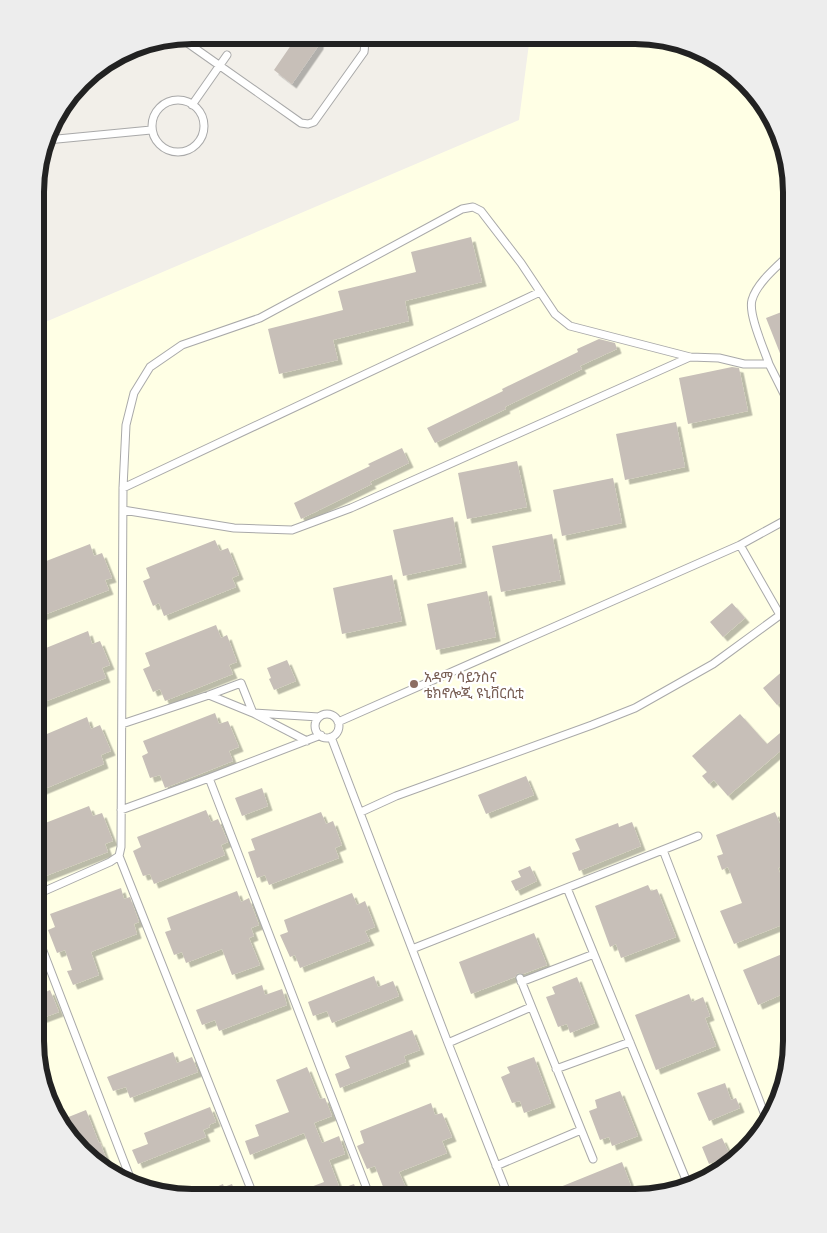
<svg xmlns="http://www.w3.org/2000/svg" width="827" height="1233" viewBox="0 0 827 1233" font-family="'Noto Sans','Noto Sans Ethiopic',sans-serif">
<defs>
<filter id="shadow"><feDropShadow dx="4.5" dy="4.5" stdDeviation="0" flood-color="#0004"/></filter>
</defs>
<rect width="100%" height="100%" fill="#f2efe9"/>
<path fill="#ffffe5" d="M530,36h126l75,32 49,63 12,61v860l-27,77 -34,36 -35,21 -60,12 -465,-1 -74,-31 -50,-64 -12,-61 1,-715 483,-206z"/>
<path fill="#c7bfb8" filter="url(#shadow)" d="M298,35h22l-1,10 -27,39 -18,-14z
M471,237l11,45 -77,19 4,20 -76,19 5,20 -59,14 -11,-45 75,-19 -5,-19 78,-19 -5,-20z
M792,308v73h-1l-25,-63z
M599,339l16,4 2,6 -37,17 2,3 -77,38 1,2 -71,34 -8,-15 76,-37 -1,-2 76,-37 -1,-3z
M732,367l7,1 9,43 -60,13 -9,-46z
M676,422l9,45 -60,13 -9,-46z
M402,448l7,15 -39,19 2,2 -71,35 -7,-16 76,-37 -2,-2z
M517,461l10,46 -60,12 -9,-46z
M613,478l9,45 -60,13 -9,-46z
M453,517l9,46 -59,13 -10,-46z
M552,534l9,46 -60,12 -9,-46z
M215,540l5,11 8,-3 11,27 -7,3 4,9 -72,29 -5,-13 -6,3 -10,-25 7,-3 -4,-10z
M90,544l4,12 8,-3 10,25 -7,2 4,10 -73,28v-53z
M392,575l10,46 -60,13 -9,-46z
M487,591l9,46 -60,13 -9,-46z
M732,603l13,15 -22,19 -13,-15z
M216,625l5,13 6,-3 10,27 -8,3 4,9 -68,27 -5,-12 -7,3 -10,-23 7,-3 -5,-13z
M88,631l4,13 8,-3 10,24 -8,3 4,10 -67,26 -3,-8v-44z
M287,660l9,21 -22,9 -5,-11 2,-1 -4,-10z
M792,663v29l-15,13 -14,-17z
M215,713l4,11 9,-3 11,26 -10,4 4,10 -68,27 -5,-13 -10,3 -8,-22 6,-3 -5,-12z
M740,714l27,30 25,-21v18l-64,55 -14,-16 -5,4 -7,-8 5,-4 -15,-16z
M87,717l4,12 9,-4 11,26 -10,4 3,9 -69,29v-54z
M526,776l8,19 -48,19 -8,-19z
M262,788l6,18 -26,10 -7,-18z
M89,806l4,10 9,-3 11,28 -8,3 3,8 -70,27 -3,-7v-45z
M206,810l5,12 7,-3 10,23 -7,3 4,10 -71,29 -4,-10 -7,2 -10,-25 8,-4 -4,-10z
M321,812l5,12 7,-3 9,24 -7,3 4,10 -70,27 -4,-10 -8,3 -9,-26 7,-2 -4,-11z
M775,812l9,21 -2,1 10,25v4l-14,5 14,35v18l-58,23 -14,-33 22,-8 -14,-36 -6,3 -5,-14 6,-2 -7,-19z
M632,822l9,24 -62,25 -7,-18 8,-3 -5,-11 43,-16 1,4z
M530,866l7,15 -21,10 -5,-10 10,-4 -3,-6z
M648,885l3,6 6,-2 19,48 -55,21 -5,-14 -6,3 -15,-41z
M121,888l3,11 6,-2 9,25 -5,2 3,10 -46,18 8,23 -26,10 -6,-14 5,-1 -7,-20 -8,3 -9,-23 7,-3 -5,-13z
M237,891l4,11 8,-4 10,27 -8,3 3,8 -5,2 11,27 -28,10 -10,-26 -36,14 -4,-11 -8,3 -9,-23 6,-2 -4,-12z
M352,893l5,12 8,-4 10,26 -10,4 5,10 -70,27 -5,-13 -5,2 -10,-22 8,-3 -4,-12z
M534,933l13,32 -24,9 -5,-1 -3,4 -44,17 -12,-32z
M792,950v40l-34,15 -15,-35z
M374,976l4,11 15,-6 6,15 -67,27 -5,-12 -14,5 -5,-14z
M577,977l18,46 -25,10 -3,-9 -9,3 -12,-30 9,-3 -3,-7z
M262,985l3,10 17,-6 5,16 -68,26 -4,-11 -13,5 -6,-15z
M50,990l9,22 -24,9v-24z
M689,994l3,8 11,-5 7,19 -5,2 11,28 -60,24 -21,-55z
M412,1030l8,20 -16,6 2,6 -66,26 -5,-14 15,-6 -5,-12z
M173,1052l4,11 15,-6 6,15 -68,26 -4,-11 -13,4 -6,-14z
M534,1057l17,46 -27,10 -4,-12 -8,2 -11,-26 9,-4 -3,-6z
M307,1067l13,32 5,-1 7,18 -18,7 8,20 17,-7 6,18 -16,6 11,29 14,-5 5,13h-72v-1l37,-14 -20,-49 -54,22 -5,-14 14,-5 -4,-11 34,-13 -13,-32z
M725,1083l6,17 5,-2 4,10 -31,13 -12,-28z
M620,1091l18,45 -26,10 -3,-9 -9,3 -11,-29 8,-3 -2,-8z
M431,1103l4,12 7,-2 10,24 -10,4 5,12 -48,19 11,25h-23l-12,-31 -8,3 -10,-23 7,-3 -4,-12z
M210,1107l6,15 -7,3 1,2 -7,3 3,7 -68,27 -6,-14 16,-6 -4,-11z
M86,1110l13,33 1,-1 11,30 -14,-6 -36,-46z
M722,1138l8,17 -21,9 -7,-17z
M622,1162l12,32 -8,4h-93z
M223,1184l1,3 8,-3 5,13h-44z"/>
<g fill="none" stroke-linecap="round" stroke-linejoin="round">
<g stroke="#a9a9a9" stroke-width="9">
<path id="lane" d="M179,37l122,86 7,1 6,-2 50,-70c1,-6 1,-12 -4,-16
M152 126a26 26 0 1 1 52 0a26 26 0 1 1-52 0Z
M192,105l35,-50
M47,140l104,-10
M769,364c-5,-15 -21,-50 -17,-64 5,-18 27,-35 40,-48
M123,488l417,-196
M123,510l111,18 58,2 59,-22 339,-151
M209,695l44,18 54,28
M315 726a12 12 0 1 1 24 0a12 12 0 1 1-24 0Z
M338,722l402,-177
M122,724l87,-29 32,-12 12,30 66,4
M331,737l117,306 61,155
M209,778l161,419
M121,810l88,-32 112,-43
M361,812l35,-16 196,-71 43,-17 78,-44 67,-49 -40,-70 42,-23 10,-9
M663,850l105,273
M567,888l122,299
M35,897l5,-4 70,-31 9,-6
M35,930l96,250
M412,949l286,-113
M520,978l73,181
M521,982l73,-28
M448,1043l83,-36
M556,1069l74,-27
M496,1166l85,-36
M254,1197l-135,-341 2,-9 2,-359 3,-63 8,-32 16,-26 32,-22 78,-27 202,-109 11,-2 8,4 40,52 34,51 15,12 120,31 29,1 25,6h25l15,30 8,11"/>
</g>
<use href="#lane" stroke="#fff" stroke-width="7"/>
</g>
<circle fill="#8d6e63" stroke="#fff" stroke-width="2" cx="414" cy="684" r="5"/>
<g text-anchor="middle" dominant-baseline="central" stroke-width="4.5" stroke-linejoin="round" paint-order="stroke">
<g font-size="14" fill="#785e54" stroke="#fff" text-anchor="start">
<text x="424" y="676">አዳማ ሳይንስና<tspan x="424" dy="16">ቴክኖሎጂ ዩኒቨርሲቲ</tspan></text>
</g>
</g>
<path d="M0 0H827V1233H0ZM192 44H635A148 148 0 0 1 783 192V1041A148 148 0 0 1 635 1189H192A148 148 0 0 1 44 1041V192A148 148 0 0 1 192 44Z" fill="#ededed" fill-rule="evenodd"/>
<path fill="none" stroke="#222" stroke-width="6" d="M192 44H635A148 148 0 0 1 783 192V1041A148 148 0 0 1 635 1189H192A148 148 0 0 1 44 1041V192A148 148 0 0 1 192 44Z"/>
</svg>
